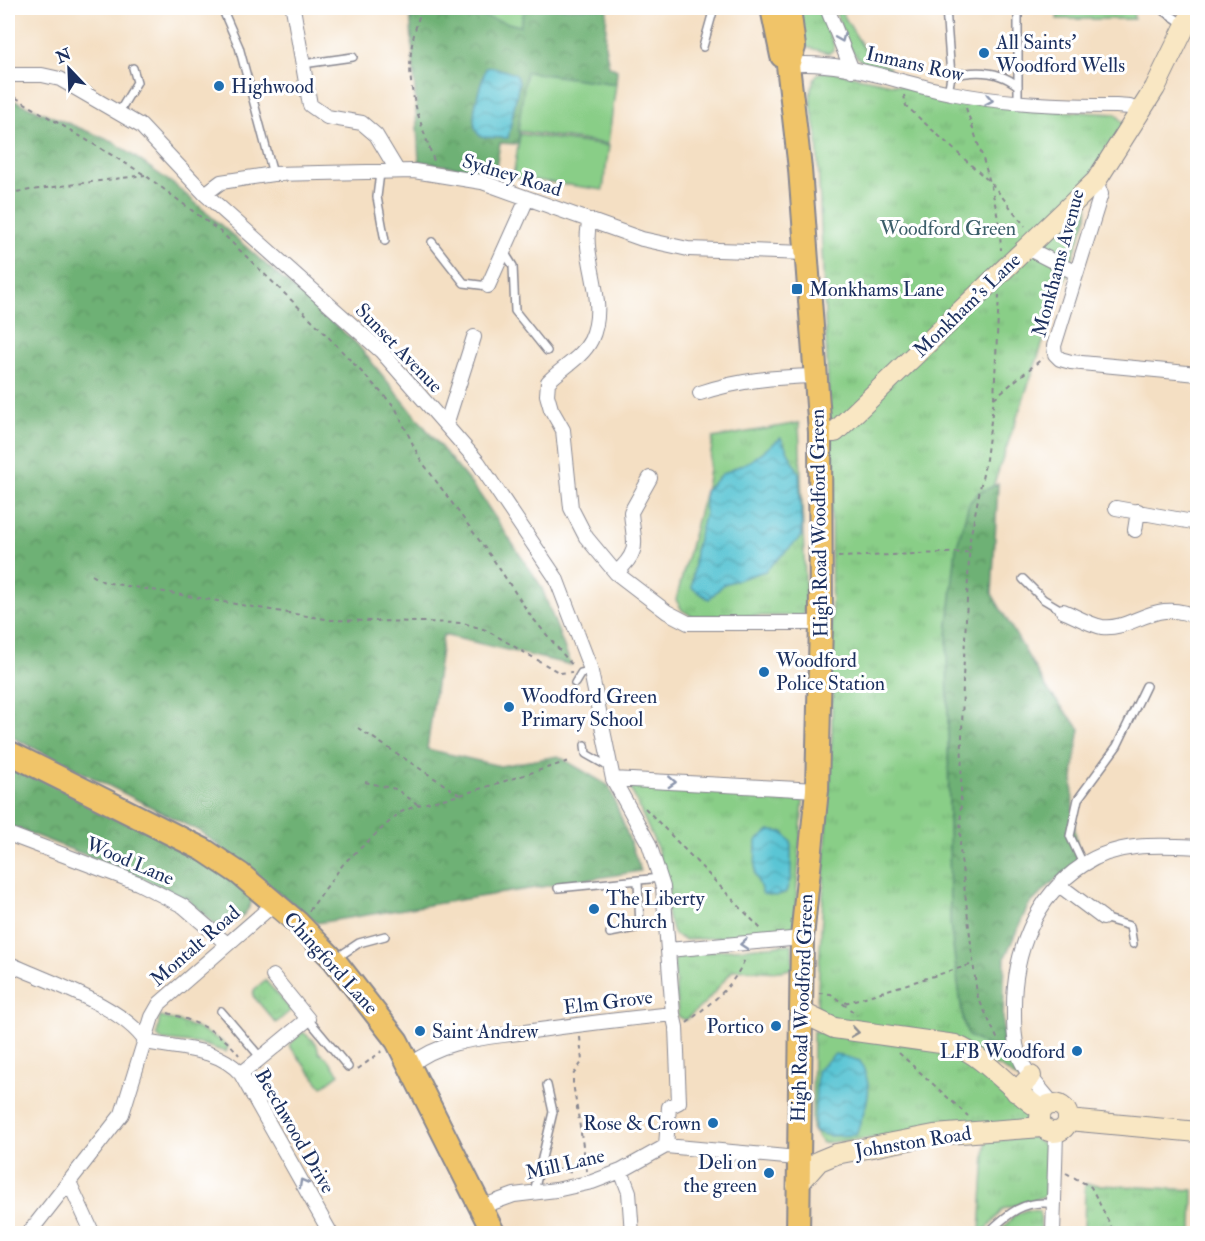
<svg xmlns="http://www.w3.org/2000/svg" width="1205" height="1241" viewBox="0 0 1205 1241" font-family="'IM FELL Double Pica',serif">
<defs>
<pattern id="grass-tufts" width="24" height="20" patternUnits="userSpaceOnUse" patternTransform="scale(1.5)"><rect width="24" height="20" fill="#89ce87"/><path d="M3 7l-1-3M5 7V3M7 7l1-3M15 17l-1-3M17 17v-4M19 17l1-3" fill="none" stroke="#76b177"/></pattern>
<pattern id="forest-crowns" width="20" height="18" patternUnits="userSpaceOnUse" patternTransform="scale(1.5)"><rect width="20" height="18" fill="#6eb174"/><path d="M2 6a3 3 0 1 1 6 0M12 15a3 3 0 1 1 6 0" fill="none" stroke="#5a9062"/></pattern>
<pattern id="water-waves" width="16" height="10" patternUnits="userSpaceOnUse" patternTransform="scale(1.5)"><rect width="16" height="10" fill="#5ac5d4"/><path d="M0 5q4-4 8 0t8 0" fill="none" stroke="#4aa0af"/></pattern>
</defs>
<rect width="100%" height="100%" fill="#fff"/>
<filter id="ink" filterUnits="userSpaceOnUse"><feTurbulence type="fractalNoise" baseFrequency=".0167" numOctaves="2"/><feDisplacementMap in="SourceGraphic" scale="12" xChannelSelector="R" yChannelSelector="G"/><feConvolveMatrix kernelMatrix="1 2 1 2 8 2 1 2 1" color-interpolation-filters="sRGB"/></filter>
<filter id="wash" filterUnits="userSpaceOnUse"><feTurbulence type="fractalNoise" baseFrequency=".008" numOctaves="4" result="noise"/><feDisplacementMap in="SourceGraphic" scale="24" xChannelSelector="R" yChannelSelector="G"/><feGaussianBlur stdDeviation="1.35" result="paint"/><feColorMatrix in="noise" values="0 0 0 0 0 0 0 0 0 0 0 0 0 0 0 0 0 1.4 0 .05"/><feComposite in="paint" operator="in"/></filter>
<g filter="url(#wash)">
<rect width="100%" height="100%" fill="#f4dfc3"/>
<path fill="url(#grass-tufts)" stroke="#527e72" stroke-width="1.5" d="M799,8h19l16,37 -1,5 -4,3 -23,-6z
M834,8h5l30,49 20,10 1,4c-41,-5 -43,-30 -56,-63z
M821,72h12l176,36 107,6 8,10 -34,52 -3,40 -105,302 14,513h8l7,24 12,21 -3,4 -20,-13 -163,-46 -17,-9 -3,-7 15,-271 -1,-281 -14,-317c-3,-20 -15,-50 4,-64z
M799,423l7,184 -3,9h-111l-10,-6 -6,-10 31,-117 6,-45z
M629,785l171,10 3,6 -9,130 -108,9 -12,-5 -6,-17 -10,-68z
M792,944l1,24c-21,8 -39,-1 -60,2l-28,33 -20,17 -7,-4 -4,-53 3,-9z
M265,980l26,30 -15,13 -23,-27 1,-6z
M160,1017c25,5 47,14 68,29l-2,6 -25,-8 -39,-4 -5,-5z
M813,1031l141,20 76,58 -4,14 -204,20 -10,-14z
M303,1032l13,11 3,10 7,4 13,17 -17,13 -33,-42z
M1032,1137l13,9v50l-42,13 -16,20 -7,2 6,-90z
M1085,1184l108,6 -1,43h-108z
M1026,1210l14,1 1,22h-43l17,-18z"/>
<path fill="url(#forest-crowns)" stroke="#447069" stroke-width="1.5" d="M410,8h197l-2,38 4,20 8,4 -1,14 -89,-12 -9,72 -18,-1 -5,31 -76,-13z
M8,98l107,45 61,43 180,157 124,152 61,91 30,79 -128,-30 -16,114 73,17 58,-10 51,30 32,85 -324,52 -116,-91 -193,-97z
M998,484l-6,110 55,95 33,40c-10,50 -10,82 0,133l-24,17 -28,27 -23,51 -3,96 -34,-17 -5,-16 -13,-96 -3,-289 9,-86 13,-46 9,-10z
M8,760l193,94 52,43c-5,19 -16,26 -35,31l-31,-29 -68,-31 -111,-43z"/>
<path fill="#89ce87" stroke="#527e72" stroke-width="1.5" d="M462,8h63l-5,18 -59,-15z
M1059,8h74l1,11h-77z
M526,72l90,12 -8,60 -90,-13z
M520,134l89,12 -6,44 -90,-13z"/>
<path fill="url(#water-waves)" stroke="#3a7a99" stroke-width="1.5" d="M494,67l21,7 4,8 -11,56 -27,-1c-16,-13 0,-52 5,-69z
M781,438l18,35 3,63 -37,35 -41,13 -15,15 -17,-11 3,-37 10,-38v-22l17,-17 30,-14z
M770,831l13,1 8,10v35l-5,15 -10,4 -13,-2 -8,-20 1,-33z
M835,1054l25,7c16,31 6,43 -4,74l-27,1 -15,-5 3,-61z"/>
</g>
<g filter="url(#ink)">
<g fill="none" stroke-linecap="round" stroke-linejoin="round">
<g stroke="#888790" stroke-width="10">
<path id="lane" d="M946,8l5,68 -3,17
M1018,8v96
M1160,8l25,17
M225,15l14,32 34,127
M703,47l11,-39
M303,64l50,-7
M951,76c23,-6 48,-6 67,10
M119,112l18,-30 -4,-14
M380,173l-3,24 8,44
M432,242l32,41 24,3
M503,250l10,16 2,45 32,40
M1023,579l20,20 20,12
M575,683l6,-10 10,-2
M585,745l1,9 23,13
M1083,864l-13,-28 8,-37 39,-53 29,-60
M558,888l102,-10
M1103,918l27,8 3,18
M610,933l30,-6 -2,-45
M335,959l24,-16 26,-7
M221,1011l40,47
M308,1019l40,48
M534,1192l19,-80 -6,-27
M987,1234c20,-20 37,-35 67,-30"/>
</g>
<g stroke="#888790" stroke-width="16">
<path id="street" d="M293,8l17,97 17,12 35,6 14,12 21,35
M827,8l25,62
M788,65c55,-6 110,18 163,28 55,11 109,13 165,13l14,1 9,7
M8,75h34l18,4 81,47 64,68 176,157 97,111 78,116 34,89 23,112 36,65 14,43 10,127 3,13 3,75 -10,5 -3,39
M1096,181l5,13 -47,152 1,8 5,5 11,3 127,12
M205,194l16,-12 52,-8 141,-3 68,11 160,57 46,10 118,4
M590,220c-11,36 20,80 1,120 -9,18 -30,28 -43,42l-1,13 4,14 12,21 8,78 15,29 30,36 51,39 21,11h133
M1027,248l49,25
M488,286l39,-87
M700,393c39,-13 75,-16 116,-17
M446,425l28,-88
M1116,508l82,15
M1135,530l3,-19
M616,573c26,-23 17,-31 15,-61l19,-34
M1063,611c12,5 27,14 39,16 31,4 54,-31 96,-9
M613,779l204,11
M8,834l130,49 45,23 44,38
M1059,885l44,33
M668,950l134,-12
M8,963c40,19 114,42 138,79
M146,1042c33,7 71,5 95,32l90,160
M411,1065c31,-26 76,-27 114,-33 49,-7 98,-13 148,-18
M241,1074l67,-55 -35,-43
M1053,1104c-12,-15 -27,-30 -34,-48 -5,-15 -5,-30 -5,-45 -1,-56 20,-114 69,-146 34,-23 76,-20 115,-18
M621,1171l8,21 3,42
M69,1182l24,52
M481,1207l33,-12 42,-5 36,-8 29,-11 45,-25 131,12
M28,1234l94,-120 30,-97 8,-14 115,-100
M1053,1234l3,-102"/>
</g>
<g stroke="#888790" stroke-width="22">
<path id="secondary" d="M820,432h15l261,-251 59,-93 39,-80
M801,1012l33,16 121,17c33,13 56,47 87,65
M1016,1092l15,-16
M1040 1118a14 14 0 1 1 28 0a14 14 0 1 1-28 0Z
M1068,1120l130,12
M797,1186l22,-25 17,-7 98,-19 108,-8"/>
</g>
<g stroke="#888790" stroke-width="26">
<path id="primary" d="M772,8l10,48
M789,8l5,39 -6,18 12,104 20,263 1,191 -4,167 -15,148 -4,296
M8,752l196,98 36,24 58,49 36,37 63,81 97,193"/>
</g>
<path stroke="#888790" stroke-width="2" stroke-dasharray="4.5 4.5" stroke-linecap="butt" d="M422,8c-23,63 -9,93 12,153
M8,93l137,82 77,58 93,90 80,84 25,52 75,103 35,53 43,51
M904,95l2,11 86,78 33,42
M966,108c16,48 33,92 35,142
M8,193l137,-18
M999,295l-5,103 -8,61 -16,80 -7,140 -3,171 17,145 26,56
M994,398l49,-40
M838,557l132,-5
M92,575l12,7 227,38 132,3 23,7 74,43 12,-1
M358,728l102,67
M365,782l31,7 21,15
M645,808l116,121
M309,911l35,-48 55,-50 19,-8 42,-10 109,-34
M819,993l12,1 26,21
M845,1003l128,-39
M168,1013c25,8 55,19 71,42
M687,1023c28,-25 43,-31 59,-66
M580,1037l2,25 -9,13v8l14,88
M899,1053l69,63
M358,1069l24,-18
M549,1167l24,6
M1066,1173l25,14 24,47"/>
<use href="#lane" stroke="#fff" stroke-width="7"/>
<use href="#street" stroke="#fff" stroke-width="14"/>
<use href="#secondary" stroke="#f9e7c3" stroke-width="20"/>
<use href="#primary" stroke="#f0c469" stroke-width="22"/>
</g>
<defs><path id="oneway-chevron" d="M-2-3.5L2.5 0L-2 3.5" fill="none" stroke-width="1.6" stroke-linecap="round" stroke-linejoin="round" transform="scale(1.5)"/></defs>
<g stroke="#8d97ae">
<use href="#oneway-chevron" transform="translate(841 38) rotate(67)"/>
<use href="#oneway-chevron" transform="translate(989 100) rotate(10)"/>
<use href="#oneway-chevron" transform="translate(672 782) rotate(3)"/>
<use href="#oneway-chevron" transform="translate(744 944) rotate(175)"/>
<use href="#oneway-chevron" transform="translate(303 1183) rotate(-119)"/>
</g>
<use stroke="#8a8b90" href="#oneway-chevron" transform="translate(855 1032) rotate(8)"/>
</g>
<g fill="#1f6fb2" stroke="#fff" stroke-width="2">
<circle cx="984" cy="53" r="6"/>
<circle cx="219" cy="86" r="6"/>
<rect x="791" y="283" width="12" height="12" rx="3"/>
<circle cx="764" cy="672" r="6"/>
<circle cx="509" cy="707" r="6"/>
<circle cx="594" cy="909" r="6"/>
<circle cx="776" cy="1026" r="6"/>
<circle cx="420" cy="1031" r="6"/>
<circle cx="1077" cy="1051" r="6"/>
<circle cx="713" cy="1123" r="6"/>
<circle cx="769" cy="1173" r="6"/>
</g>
<g text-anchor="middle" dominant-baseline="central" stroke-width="6" stroke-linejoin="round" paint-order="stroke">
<g font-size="20" fill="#1b2f5e" stroke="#fff" text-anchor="start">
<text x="996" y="42">All Saints'<tspan x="996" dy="23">Woodford Wells</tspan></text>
<text x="231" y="86">Highwood</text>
<text x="809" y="289">Monkhams Lane</text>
<text x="776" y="660">Woodford<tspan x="776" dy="23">Police Station</tspan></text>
<text x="521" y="696">Woodford Green<tspan x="521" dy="23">Primary School</tspan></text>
<text x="606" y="898">The Liberty<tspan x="606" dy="23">Church</tspan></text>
<text x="764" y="1026" text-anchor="end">Portico</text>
<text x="432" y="1031">Saint Andrew</text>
<text x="1065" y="1051" text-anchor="end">LFB Woodford</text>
<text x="701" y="1123" text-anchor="end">Rose &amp; Crown</text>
<text x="757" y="1162" text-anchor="end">Deli on<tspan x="757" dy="23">the green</tspan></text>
</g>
<g font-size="20" fill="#1b2f5e" stroke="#fff">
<text transform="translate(915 64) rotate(13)">Inmans Row</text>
<text transform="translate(512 175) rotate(17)">Sydney Road</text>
<text transform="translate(1058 263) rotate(-75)">Monkhams Avenue</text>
<text transform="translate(967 305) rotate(-44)">Monkham's Lane</text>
<text transform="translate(399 348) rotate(46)">Sunset Avenue</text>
<text transform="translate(819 523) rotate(-91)">High Road Woodford Green</text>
<text transform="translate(130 861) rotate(23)">Wood Lane</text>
<text transform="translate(195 946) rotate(-41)">Montalt Road</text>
<text transform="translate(331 963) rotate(48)">Chingford Lane</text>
<text transform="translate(608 1002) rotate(-7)">Elm Grove</text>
<text transform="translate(802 1008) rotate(-88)">High Road Woodford Green</text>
<text transform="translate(295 1131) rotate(60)">Beechwood Drive</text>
<text transform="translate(913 1142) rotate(-9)">Johnston Road</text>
<text transform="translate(565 1164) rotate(-13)">Mill Lane</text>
</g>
<g font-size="20" fill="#3c5f6a" stroke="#fff">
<text x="948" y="228">Woodford Green</text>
</g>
</g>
<rect width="1205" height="1241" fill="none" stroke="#fff" stroke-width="30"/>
<g transform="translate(69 69) rotate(337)" stroke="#ffffff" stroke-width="4.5" paint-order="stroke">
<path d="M0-4.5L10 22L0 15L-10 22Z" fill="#1b2f5e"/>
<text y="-9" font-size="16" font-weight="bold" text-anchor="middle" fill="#1b2f5e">N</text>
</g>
</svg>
